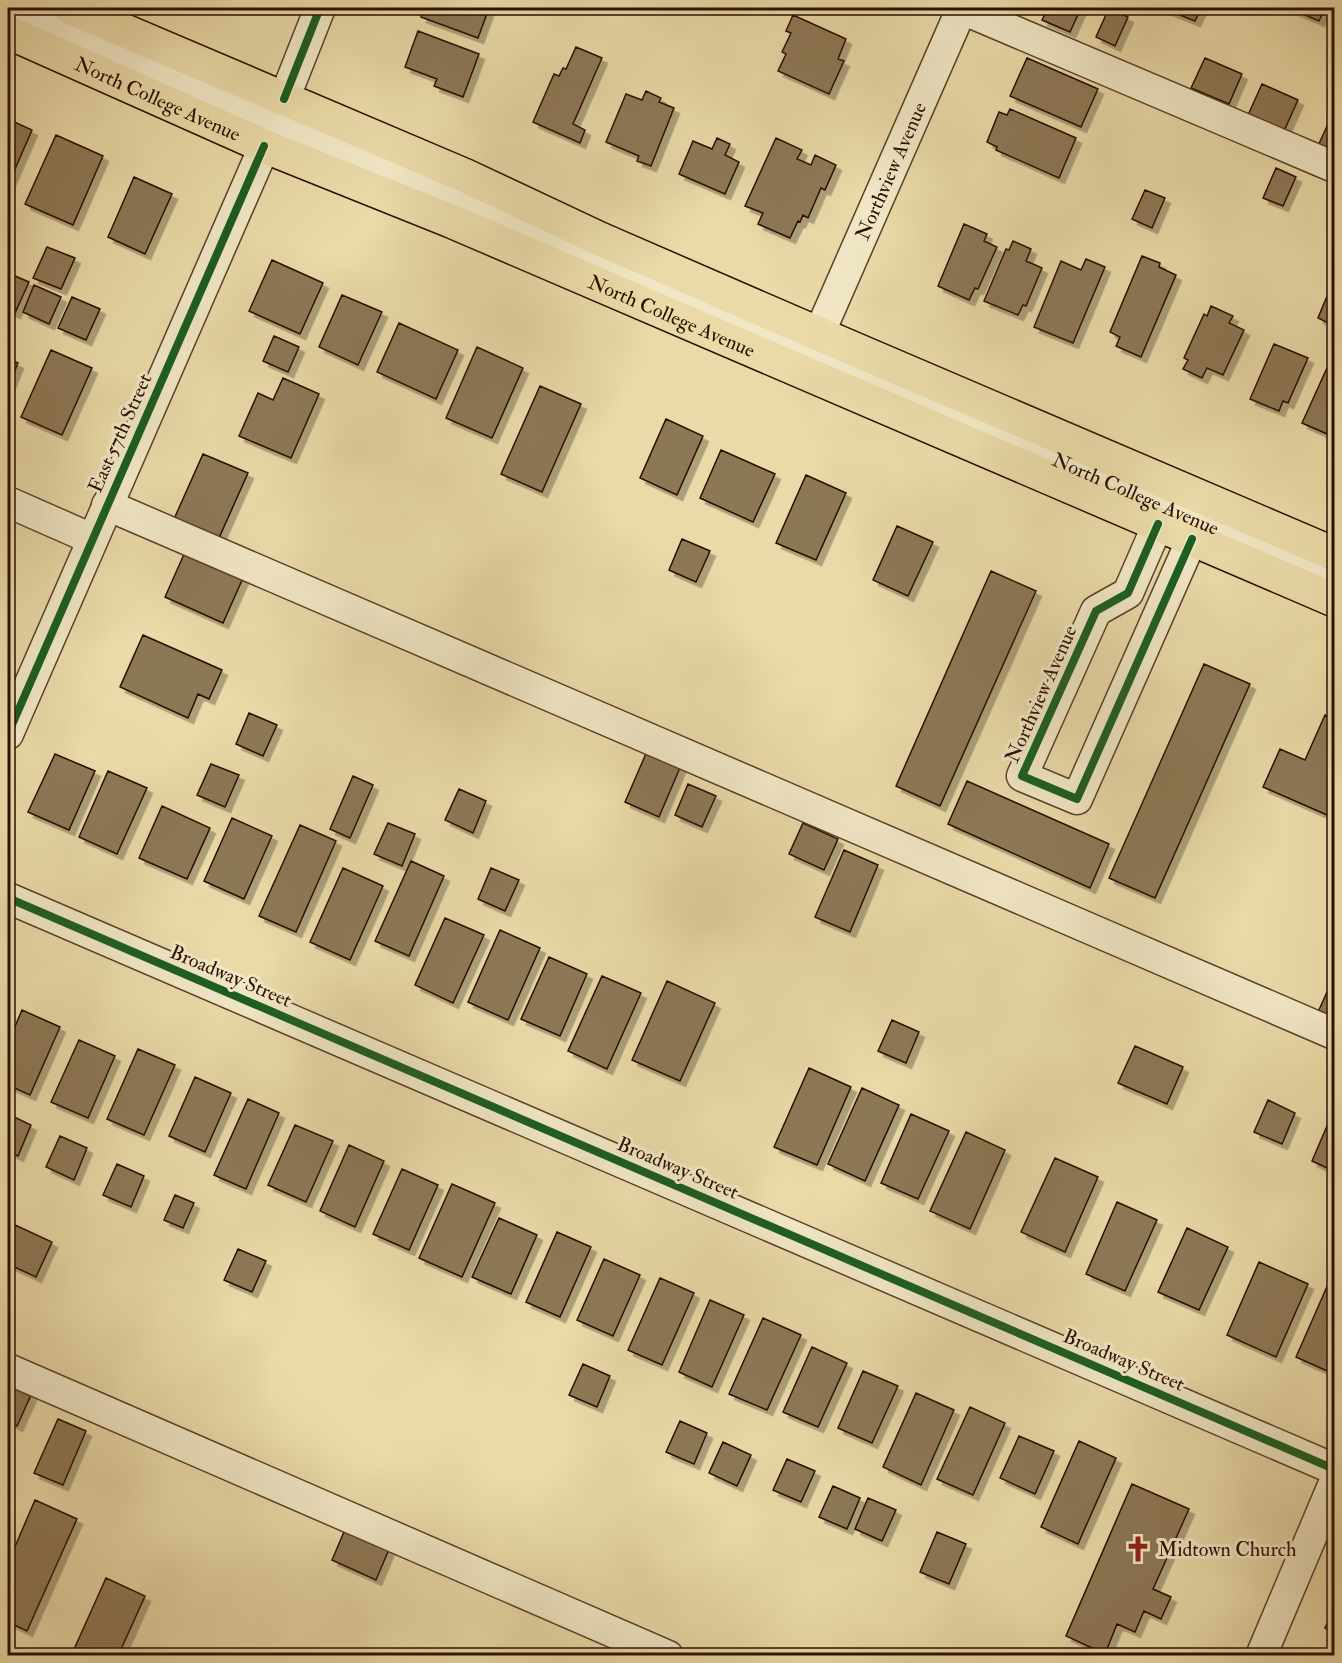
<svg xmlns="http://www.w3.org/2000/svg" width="1342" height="1663" viewBox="0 0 1342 1663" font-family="'IM FELL Double Pica',serif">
<defs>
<filter id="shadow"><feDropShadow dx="5.5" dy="5.5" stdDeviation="0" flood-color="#0004"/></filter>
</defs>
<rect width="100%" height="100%" fill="#e9daa7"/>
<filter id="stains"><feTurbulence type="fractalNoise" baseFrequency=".00333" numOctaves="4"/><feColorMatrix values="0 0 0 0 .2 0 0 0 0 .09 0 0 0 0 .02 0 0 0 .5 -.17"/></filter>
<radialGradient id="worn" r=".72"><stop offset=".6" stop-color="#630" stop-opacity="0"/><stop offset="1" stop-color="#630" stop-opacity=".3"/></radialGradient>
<path fill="#8d7857" stroke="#2a0e00" stroke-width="1.5" filter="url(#shadow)" d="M425,8h64l-11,30 -57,-21z
M1048,8h33l-11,24 -28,-12z
M1109,8l19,9 -13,29 -19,-9z
M1162,8h39l-6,13z
M1289,8h36l-6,13z
M793,15l53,24 -8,20 6,2 -15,33 -51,-23 8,-17 -4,-2 9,-19 -5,-2z
M418,31l61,23 -16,43 -29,-11 3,-7 -32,-12z
M576,47l26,11 -29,66 12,6 -5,13 -47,-21 21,-48 5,2 4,-8 3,1z
M1027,58l71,31 -17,38 -71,-31z
M1205,58l37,16 -13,30 -38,-16z
M1262,84l36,16 -14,31 -36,-16z
M646,91l15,7 -2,4 15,6 -23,58 -14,-5 2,-5 -33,-14 20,-48 16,6z
M1010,109l66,29 -17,40 -63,-28 1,-3 -10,-5 12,-30 8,3z
M8,119l24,11 -24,55z
M1328,124l6,3v28l-17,-7z
M56,135l47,21 -30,69 -48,-21z
M717,138l13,6 -5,11 14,7 -14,32 -46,-20 14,-33 19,8z
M776,138l26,12 -5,9 14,6 4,-10 21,10 -11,25 -4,-2 -13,30 -5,-3 -3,7 -2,-1 -8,17 -32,-14 5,-11 -18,-7z
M1276,168l20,9 -13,29 -20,-8z
M134,177l38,17 -27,60 -37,-17z
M1145,190l20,8 -13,30 -20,-9z
M964,224l23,10 -3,7 13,6 -19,42 -3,-1 -6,12 -31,-14z
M1013,241l18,8 -5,12 16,7 -16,38 -3,-1 -5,10 -34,-14 22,-52 3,1z
M47,247l28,11 -14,31 -28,-11z
M1142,256l18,7 -1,4 17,8 -35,82 -25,-11 4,-9 -10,-5z
M1086,259l19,8 -32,76 -39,-16 27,-66 20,9z
M272,260l51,23 -23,51 -51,-23z
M8,273l21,9 -14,31 -7,-3z
M34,285l27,12 -12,27 -26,-12z
M1330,289l4,2v35l-16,-8z
M342,295l40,17 -24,53 -39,-18z
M72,297l28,12 -14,31 -28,-12z
M1211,306l22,10 -4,7 15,7 -21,45 -16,-7 -5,10 -19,-9 5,-9 -4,-2 20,-44 3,2z
M399,323l59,27 -22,49 -59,-27z
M274,336l25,11 -11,25 -25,-11z
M1274,344l34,14 -20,45 -5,-2 -4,10 -29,-12z
M477,347l46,21 -31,70 -46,-20z
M51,350l41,18 -30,67 -41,-18z
M8,359l10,4 -10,25z
M1327,368l7,3v66l-32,-14z
M283,378l36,16 -28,64 -52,-22 19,-43 15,7z
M540,386l41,18 -39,88 -41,-18z
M666,419l37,17 -26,59 -37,-17z
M721,450l54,24 -22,48 -53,-24z
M203,454l45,19 -29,65 -45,-19z
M806,475l40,18 -30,67 -40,-17z
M897,526l36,16 -25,54 -35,-16z
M682,539l28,12 -14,31 -27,-12z
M185,552l58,26 -20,45 -58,-26z
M991,571l45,20 -96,215 -44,-20z
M143,635l79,35 -13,29 -11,-5 -10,24 -68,-31z
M1204,664l46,20 -95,214 -46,-20z
M249,713l28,12 -14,31 -27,-12z
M1325,715l9,5v98l-71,-31 17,-38 25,11z
M648,749l34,14 -23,54 -34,-15z
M55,754l40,17 -26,59 -41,-18z
M211,764l28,11 -14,32 -28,-12z
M108,771l39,17 -30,66 -38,-17z
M353,776l20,9 -23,53 -20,-9z
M967,781l142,63 -19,44 -142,-64z
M688,784l28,12 -14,31 -27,-12z
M459,789l27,12 -13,32 -28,-13z
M162,806l48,22 -23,51 -48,-21z
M232,818l40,18 -28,63 -40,-18z
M388,823l27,11 -13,32 -28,-12z
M803,823l35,16 -14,31 -35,-16z
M300,825l36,16 -40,91 -37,-16z
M844,850l34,15 -28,67 -35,-15z
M411,861l33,15 -35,80 -34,-15z
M343,868l40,18 -33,74 -40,-18z
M491,868l28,12 -14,31 -27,-12z
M445,918l39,17 -31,68 -38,-18z
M500,930l40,18 -32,72 -40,-18z
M549,957l38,17 -27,62 -39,-17z
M602,976l39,17 -34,76 -39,-18z
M667,981l48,22 -35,78 -48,-21z
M1332,981l2,1v37l-16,-7z
M22,1010l38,17 -30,68 -22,-10v-42z
M892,1020l27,12 -13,31 -28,-12z
M79,1040l36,16 -27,62 -37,-16z
M1135,1046l48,21 -16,37 -49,-21z
M138,1049l37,16 -31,70 -37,-16z
M809,1068l42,19 -34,78 -43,-18z
M195,1077l36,16 -26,59 -36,-16z
M862,1088l37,17 -34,76 -37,-17z
M248,1099l31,14 -33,76 -32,-14z
M1268,1100l27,13 -13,31 -28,-12z
M8,1114l23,11 -13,31 -10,-5z
M911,1114l38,17 -31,68 -37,-16z
M1330,1119l4,1v51l-22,-10z
M295,1125l38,16 -27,61 -38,-17z
M966,1132l39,18 -35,79 -40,-18z
M60,1136l27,12 -13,32 -28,-13z
M349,1145l35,16 -29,66 -35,-16z
M1055,1158l43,19 -33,75 -44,-20z
M117,1164l27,12 -13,31 -28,-12z
M402,1169l36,16 -29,65 -36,-16z
M452,1184l43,19 -33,74 -43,-19z
M175,1195l19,8 -11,25 -19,-8z
M1117,1202l40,18 -32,71 -39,-17z
M499,1218l38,17 -26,59 -39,-17z
M15,1225l37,17 -16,35 -28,-13v-22z
M1187,1228l41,19 -29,63 -41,-18z
M557,1232l34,15 -31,70 -34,-15z
M238,1249l28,12 -14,31 -28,-12z
M604,1259l36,16 -27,61 -36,-16z
M1259,1262l49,22 -32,73 -49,-22z
M660,1278l34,15 -32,72 -34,-15z
M1329,1282l5,2v90l-38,-17z
M710,1300l34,15 -32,72 -33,-15z
M763,1318l38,17 -34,75 -38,-16z
M812,1347l35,16 -29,64 -35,-15z
M583,1364l27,12 -13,31 -28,-12z
M863,1371l35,15 -26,57 -34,-15z
M8,1384l23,11 -14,31 -9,-5z
M916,1393l38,17 -33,75 -38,-18z
M970,1407l35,16 -32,72 -36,-16z
M58,1419l28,12 -23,54 -29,-12z
M680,1421l27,12 -13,31 -28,-12z
M1019,1436l35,15 -19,43 -35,-16z
M1079,1441l37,17 -38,86 -37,-17z
M723,1442l28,13 -14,31 -28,-13z
M787,1459l28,12 -14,31 -28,-12z
M1132,1484l57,25 -36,80 18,8 -10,22 -17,-8 -9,21 -18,-8 -12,30 -39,-18z
M833,1486l27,12 -13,31 -28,-12z
M868,1498l28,12 -14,31 -27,-12z
M35,1500l42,19 -50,112 -19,-9v-59z
M346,1527l44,20 -14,33 -44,-20z
M937,1532l29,12 -17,40 -29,-12z
M106,1578l39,18 -27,60h-47z
M1334,1607v25l-9,-4z"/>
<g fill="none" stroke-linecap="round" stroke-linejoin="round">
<g stroke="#5a412a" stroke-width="33">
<g id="minor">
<path id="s1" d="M10,8l1324,571"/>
<path d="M962,9l372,158"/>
<path id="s2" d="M819,334l143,-326"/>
<path d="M8,502l84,37"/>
<path d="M107,505l1227,529"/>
<path d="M1158,524l-30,69 -32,18 -74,165 55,23 115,-260"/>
<path d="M8,734l267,-612 45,-114"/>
<path d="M8,898l1326,571"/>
<path d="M8,1369l660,287"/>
<path d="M1261,1656l73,-173"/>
</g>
</g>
<g stroke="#2a0e00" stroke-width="36">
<g id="major">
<path d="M71,8l395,168 134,63 219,95 515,220"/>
<path id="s3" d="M8,32l256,114 187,75 883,379"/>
</g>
</g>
<use href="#minor" stroke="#f1e7c6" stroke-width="30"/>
<use href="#major" stroke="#e9daa7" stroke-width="33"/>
<g stroke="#f1e7c6" stroke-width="11">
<path id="cycleway" d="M284,99l36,-91
M1158,524l-30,69 -32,18 -74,165 55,23 115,-260
M8,734l256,-588
M8,898l1326,571"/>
</g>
<use href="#cycleway" stroke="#1b5e20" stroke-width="8"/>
</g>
<defs>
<g id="church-bare" transform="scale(2.07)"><path d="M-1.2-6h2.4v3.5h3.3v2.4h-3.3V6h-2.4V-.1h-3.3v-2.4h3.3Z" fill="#8f2418" stroke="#f1e7c6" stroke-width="2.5" paint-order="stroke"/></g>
</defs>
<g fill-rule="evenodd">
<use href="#church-bare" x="1138" y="1549"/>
</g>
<g text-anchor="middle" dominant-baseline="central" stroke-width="6" stroke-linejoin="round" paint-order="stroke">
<g font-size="20" fill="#2a0e00" stroke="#f1e7c6">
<text stroke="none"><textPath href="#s3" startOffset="164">North College Avenue</textPath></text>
<text stroke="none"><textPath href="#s2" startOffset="178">Northview Avenue</textPath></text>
<text stroke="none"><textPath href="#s3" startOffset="722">North College Avenue</textPath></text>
<text transform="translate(120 433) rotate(-66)">East 57th Street</text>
<text stroke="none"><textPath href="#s1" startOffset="1226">North College Avenue</textPath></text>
<text transform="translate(1041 694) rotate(-66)">Northview Avenue</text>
<text transform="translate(231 976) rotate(23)">Broadway Street</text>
<text transform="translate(678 1168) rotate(23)">Broadway Street</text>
<text transform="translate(1124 1360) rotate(23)">Broadway Street</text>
</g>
<g font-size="20" fill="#2a0e00" stroke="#f1e7c6" text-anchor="start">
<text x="1158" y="1549">Midtown Church</text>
</g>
</g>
<rect width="1342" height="1663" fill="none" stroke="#e9daa7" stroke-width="30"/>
<rect x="9" y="9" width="1324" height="1645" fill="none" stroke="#2a0e00" stroke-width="3"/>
<rect x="15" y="15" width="1312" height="1633" fill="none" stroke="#2a0e00" stroke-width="1.5"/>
<rect width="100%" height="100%" filter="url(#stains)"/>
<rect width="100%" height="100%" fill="url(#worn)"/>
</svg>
